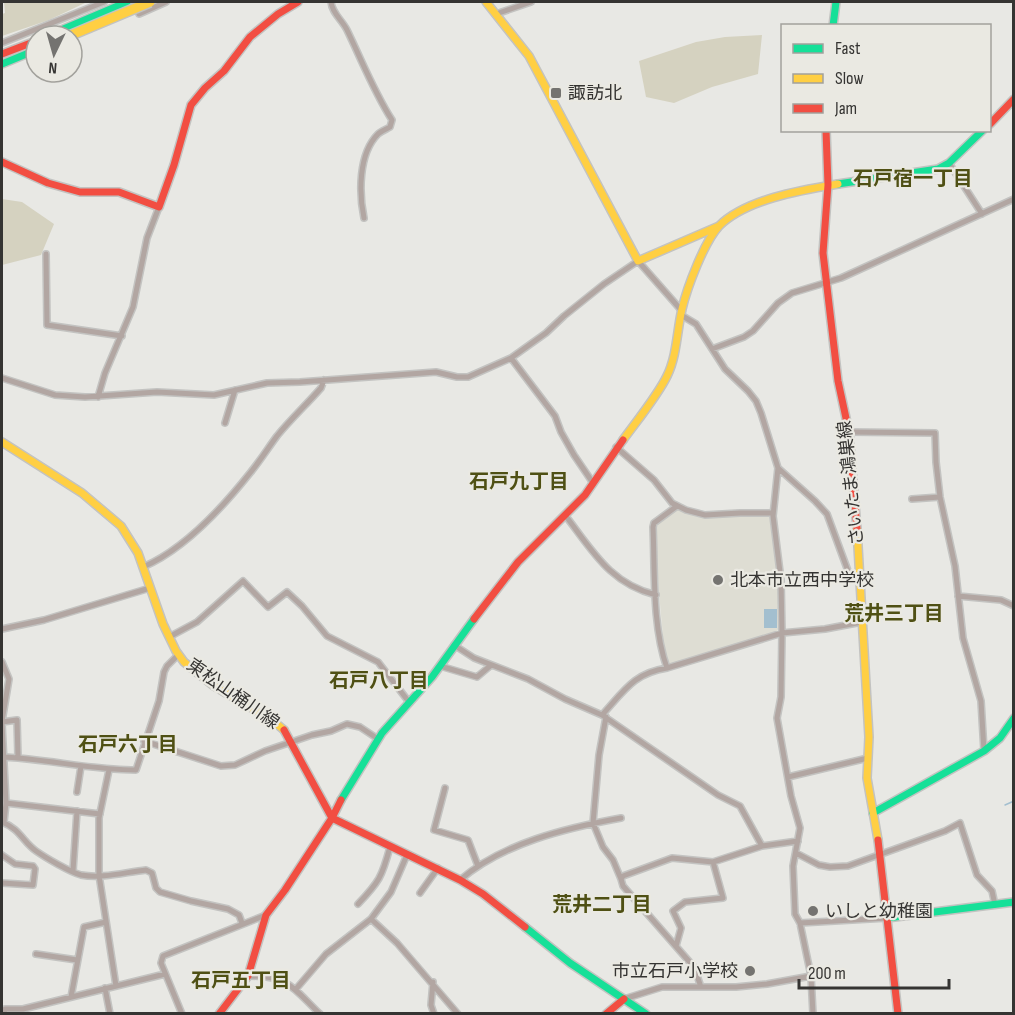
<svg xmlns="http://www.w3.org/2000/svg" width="1015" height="1015" viewBox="0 0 1015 1015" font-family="'Sofia Sans Condensed','Noto Sans JP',sans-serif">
<rect width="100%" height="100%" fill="#e8e8e4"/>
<path fill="#deddd3" d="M677,509l30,8 62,-1 9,52 2,60 -3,3 -105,33 -4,-1 -4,-16 -5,-54 -4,-68z"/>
<path fill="#d5d2c0" d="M4,2h83l-38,18 -47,16v-22l3,-1z
M762,35l-4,39 -46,13 -38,16 -28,-6 -7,-36 57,-19 29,-5z
M2,199l20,3 32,22 -13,31 -39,10z"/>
<path fill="#a3bfcf" d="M764,609h13v19h-13z"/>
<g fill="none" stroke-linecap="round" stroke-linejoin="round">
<path stroke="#a3bfcf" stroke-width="1.5" d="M1005,805l9,-4"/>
<g stroke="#c3c3c1" stroke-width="8">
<path id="street" d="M135,2l4,12 27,-12
M331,2c1,11 11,18 16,28 15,31 27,62 45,90l-2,7c-3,2 -9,4 -12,7 -20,20 -19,60 -14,84
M496,14l35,-12
M2,43l102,-41
M949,163l33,51
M46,254l1,71 75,11
M681,315l15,9 29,45 23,22 8,10 5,12 17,55 -5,48 8,64 1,53 -1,64 -4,21 14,78 9,32 -7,38 2,48 5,9 11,53 2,38
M712,349l32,-12 9,-6 25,-28 14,-10 49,-15 173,-79
M511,358l44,58 6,16 13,23 19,28
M2,378l53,17 30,2 72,-5 57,3 53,-12 33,-1 123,-9 13,-1 21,5h11l43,-19 35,-25 18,-17 40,-32 34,-23 44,50
M98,397l7,-24 28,-66 14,-69 12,-31
M225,423l10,-33
M849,432l86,1 1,29 4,35 15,69 8,72 18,63 3,50
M616,447l38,33 18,23 14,7 19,5 35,-2h33
M778,468l37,33 12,13 21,57 2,4 10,1
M912,499l28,-2
M565,515c27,35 45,69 91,80
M143,567c40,-17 80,-60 107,-94 10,-12 18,-25 27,-37 14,-17 30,-32 44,-48l3,-8
M958,596l43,4 13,6
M2,629l42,-9 106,-32
M169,637l28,-15 46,-41 25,26 19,-15 15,14 25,30 51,26 31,40
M454,645l20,13 54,21 37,20 37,16 116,80 22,11 22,40
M2,662l7,17 -7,42
M440,666l37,11 13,-11
M667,668c-15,-42 -12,-97 -14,-141l1,-4 23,-17
M602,715c22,-24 32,-42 65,-47l115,-35 43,-4 37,-7
M606,717l-7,38 -6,68 10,24 10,13 8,19
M2,722l15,-2 1,37
M2,724l4,79 -2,19
M144,741l77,25 14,-1 30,-14 47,-16 19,-4 16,-7 13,3 18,12
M3,757c45,2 88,13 133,13l23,-69 5,-29 3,-6 11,-11
M109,770l-10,48v57l17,111
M788,777l80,-19
M445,788l-11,42 34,10 10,26
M77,792l4,-26
M6,803l94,11
M2,822c18,7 21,20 34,29 10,7 34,21 45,24 21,4 45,-3 65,-5l6,3 4,15 4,4 31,9 37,8 11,6 3,8
M796,853l23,12 11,2 18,-1 97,-35 15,-8 17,52 15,16 3,14
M2,855l13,9 18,2 2,3 -2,16 -31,-2
M407,855l-16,37 -20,27 26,24 61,71
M73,871l4,-60
M460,880c43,-37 106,-52 161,-62
M420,893l18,-25
M358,904c21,-22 24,-27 32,-57
M800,923l87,-5
M676,946l5,-18 -8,-17 12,-9 38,-4 -10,-36
M36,954l41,6
M248,976c41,0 44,11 72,38
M433,982l-2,23 3,9
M701,987l-7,-20 -71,-81 -2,-7 2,-3 49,-18 41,4 49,-16 36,-5
M105,988l5,26
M296,989l30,-35 45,-35
M71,997l13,-70 22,-5
M624,999l38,-12h74l31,-3 44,-8
M4,1014l1,-5h18l142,-35
M182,1014l-21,-51 2,-7 103,-41"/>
</g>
<g stroke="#c3c3c1" stroke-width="10">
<path id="fast" d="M833,26l3,-24
M47,36l80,-34
M2,64l34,-14
M838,184l100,-15 11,-6 34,-33
M341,800l41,-67 50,-56 42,-58
M873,813l111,-62 16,-13 14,-20
M887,918l127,-16
M525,927l45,36 76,51"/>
</g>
<g stroke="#c3c3c1" stroke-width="10">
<path id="slow" d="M486,2l43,54 109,205 81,-35
M623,440c13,-18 35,-45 44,-64 10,-20 10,-46 15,-67 5,-21 22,-67 37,-83 27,-27 83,-36 119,-42
M2,442l80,51 39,33 17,27 25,71 13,27 8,11 30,24 58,34 12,10
M857,529l12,208 -2,41 11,62"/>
</g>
<g stroke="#c3c3c1" stroke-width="10">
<path id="jam" d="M2,54l34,-13
M990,124l24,-25
M826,130l2,55 -5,68 15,128 11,51 8,97
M2,162l46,21 32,9h39l40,15 15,-42 17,-60 14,-17 19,-17 26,-34 28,-23 20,-12
M474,619l44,-57 67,-67 38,-55
M284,730l48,88 128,62 23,14 42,33
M878,840l20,174
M219,1014l29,-38 18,-61 19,-25 47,-72 9,-18
M606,1014l18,-15"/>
</g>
<use href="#street" stroke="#b2a6a2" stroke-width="5"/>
<use href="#fast" stroke="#16e098" stroke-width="7"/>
<use href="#slow" stroke="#ffcf43" stroke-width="7"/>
<use href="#jam" stroke="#f24e42" stroke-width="7"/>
<g stroke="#c3c3c1" stroke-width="12" stroke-linecap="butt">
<path id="slow-bridge" d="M69,36l81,-34"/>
</g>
<use href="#slow-bridge" stroke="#ffcf43" stroke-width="9"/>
</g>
<g fill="#747370" stroke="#eae9e2" stroke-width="2">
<rect x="550" y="87" width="12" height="12" rx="3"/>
<circle cx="718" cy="580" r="6"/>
<circle cx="813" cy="911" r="6"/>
<circle cx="750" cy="971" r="6"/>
</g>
<g text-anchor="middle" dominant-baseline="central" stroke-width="4.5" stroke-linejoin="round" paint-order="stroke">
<g font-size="18" fill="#353432" stroke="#eae9e2" text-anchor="start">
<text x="568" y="93">諏訪北</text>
<text x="730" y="580">北本市立西中学校</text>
<text x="825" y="911">いしと幼稚園</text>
<text x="738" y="971" text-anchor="end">市立石戸小学校</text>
</g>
<g font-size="18" fill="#353432" stroke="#eae9e2">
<text transform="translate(851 483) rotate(-96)">さいたま鴻巣線</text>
<text transform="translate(233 694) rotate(35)">東松山桶川線</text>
</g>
<g font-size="20" font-weight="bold" fill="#4f5014" stroke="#eae9e2">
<text x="913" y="179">石戸宿一丁目</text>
<text x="519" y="482">石戸九丁目</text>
<text x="894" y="614">荒井三丁目</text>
<text x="379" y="681">石戸八丁目</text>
<text x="128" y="745">石戸六丁目</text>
<text x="602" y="905">荒井二丁目</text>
<text x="241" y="981">石戸五丁目</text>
</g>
</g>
<rect width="1015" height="1015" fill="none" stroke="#353432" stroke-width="6"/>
<rect x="781" y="24" width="210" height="108" fill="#eae9e2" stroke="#a2a19c" stroke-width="1.5"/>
<rect x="793" y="44" width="30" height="9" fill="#16e098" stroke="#a2a19c" stroke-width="1.5"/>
<text x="835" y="54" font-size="18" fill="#353432">Fast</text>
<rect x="793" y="74" width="30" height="9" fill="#ffcf43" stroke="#a2a19c" stroke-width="1.5"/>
<text x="835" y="84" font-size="18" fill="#353432">Slow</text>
<rect x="793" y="104" width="30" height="9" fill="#f24e42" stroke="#a2a19c" stroke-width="1.5"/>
<text x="835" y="114" font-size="18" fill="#353432">Jam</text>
<g transform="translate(54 54) rotate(185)"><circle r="28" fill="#eae9e2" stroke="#a2a19c" stroke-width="1.5"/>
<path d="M0-4.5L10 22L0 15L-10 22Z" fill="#747370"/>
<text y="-9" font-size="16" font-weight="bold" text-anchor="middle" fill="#353432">N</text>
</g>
<path d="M799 979v9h150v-9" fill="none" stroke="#353432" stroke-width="3"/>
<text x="808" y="979" font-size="18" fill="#353432" stroke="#eae9e2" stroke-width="4.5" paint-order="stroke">200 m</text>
</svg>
